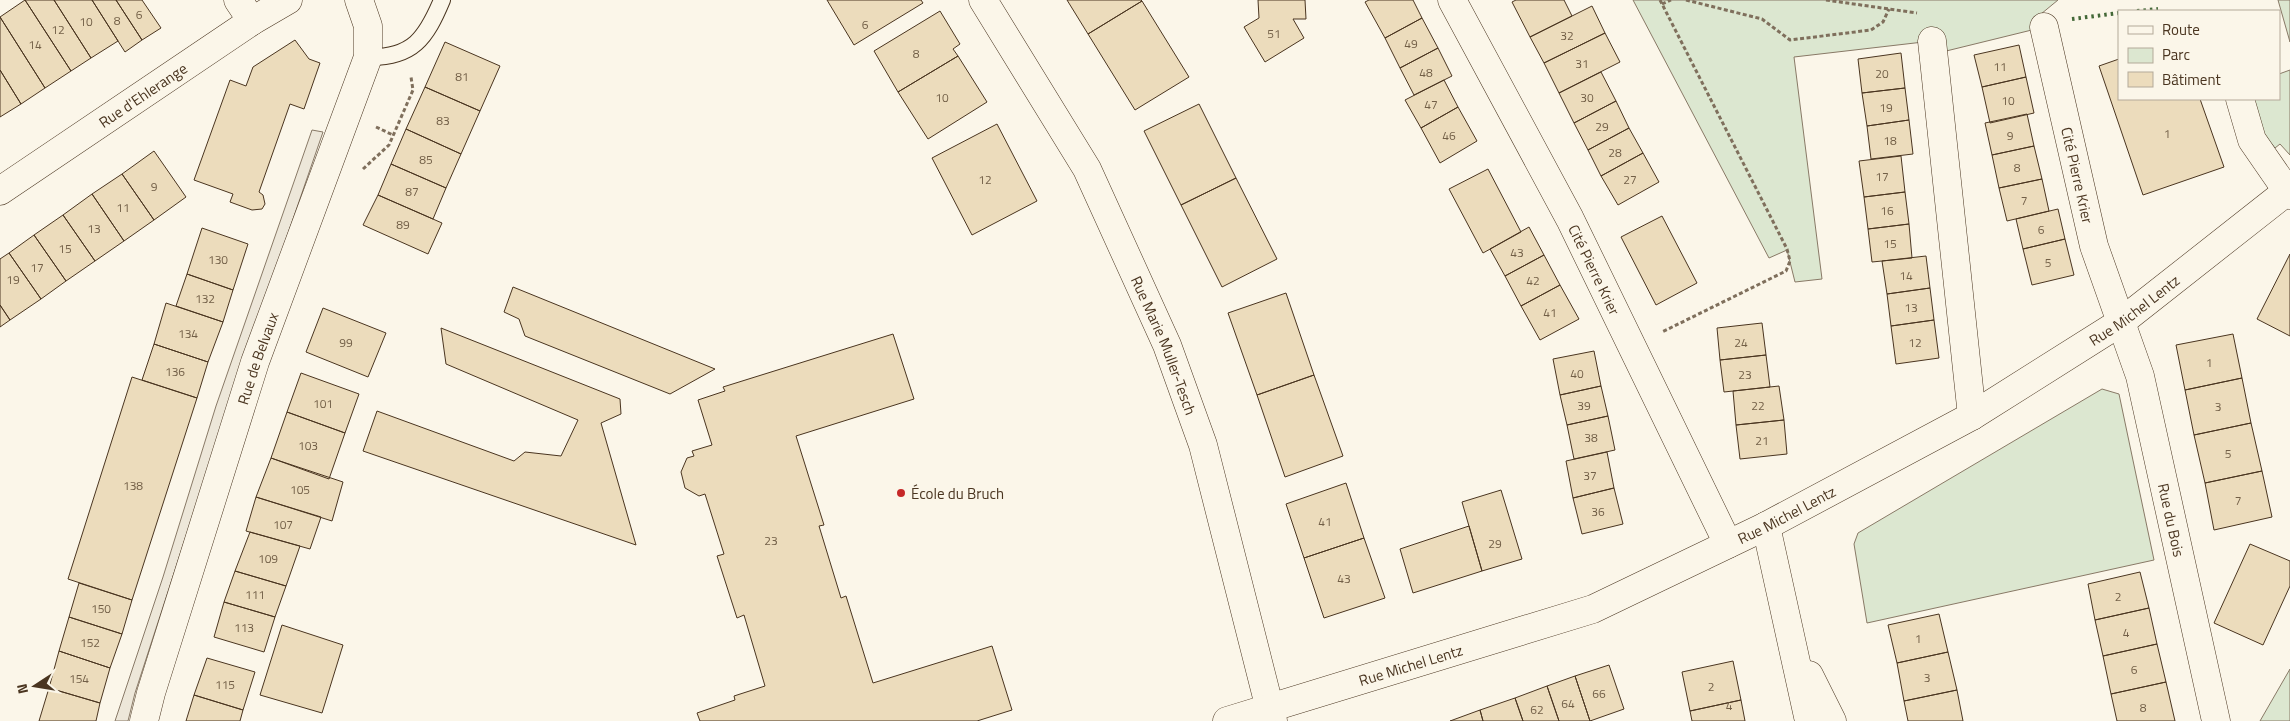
<svg xmlns="http://www.w3.org/2000/svg" width="2290" height="721" viewBox="0 0 2290 721" font-family="'Titillium Web',sans-serif">
<rect width="100%" height="100%" fill="#fbf6e9"/>
<path fill="#dce7d0" stroke="#887966" d="M1633,0h425l-17,14 3,13 -110,27 -2,-13 -138,16 28,222 -27,3 -8,-32 -18,8z
M2278,0h12v42z
M2290,70v85l-10,-11 -5,4 -12,-14 -10,-35h26v-25z
M2102,389l17,5 35,166 -287,63 -13,-79 4,-11z
M2290,669v52h-30z"/>
<path fill="#ede7d9" stroke="#887966" d="M312,130l11,2 -98,284 -90,277 -7,28h-13l48,-144 53,-171z"/>
<path fill="#ecdcbc" stroke="#4a3520" d="M25,0h29l37,58 -20,13z
M25,0l46,71 -26,17 -45,-71z
M54,0h38l26,41 -27,17z
M92,0h24l26,40 -17,12z
M116,0h26l19,28 -19,12z
M827,0h94l2,3 -69,42z
M1067,0h74l1,1 -54,33z
M1258,0h47l1,19h-13l11,19 -39,24 -21,-35 15,-9z
M1369,0h44l9,18 -37,20 -20,-36z
M1516,0h48l8,16 -42,21 -18,-35z
M1142,1l47,76 -54,33 -47,-76z
M1592,6l13,27 -61,30 -14,-26z
M940,11l20,33 -7,5 5,7 -60,36 -24,-41z
M0,17l45,71 -24,16 -21,-34z
M1422,18l16,30 -38,20 -15,-30z
M1605,33l15,29 -61,31 -15,-30z
M295,40l14,19 11,4 -16,46 -14,-5 -31,88 4,3 2,9 -3,5 -10,1 -22,-8 3,-8 -39,-14 36,-100 16,6 7,-19z
M445,42l55,24 -20,45 -55,-24z
M2019,45l7,32 -44,10 -8,-32z
M1438,48l14,28 -38,19 -14,-27z
M1901,53l4,35 -43,5 -4,-34z
M958,56l29,46 -59,37 -30,-47z
M2119,59v40h81l24,68 -81,28 -44,-129z
M0,70l21,34 -21,13z
M1601,72l15,29 -42,22 -15,-30z
M2026,77l8,36 -44,10 -8,-36z
M1444,80l14,27 -37,21 -16,-28z
M425,87l55,24 -19,43 -55,-25z
M1905,88l4,32 -42,6 -5,-33z
M1616,101l13,27 -41,22 -14,-27z
M1199,104l37,74 -55,27 -37,-74z
M1458,107l19,34 -37,22 -19,-35z
M2027,114l7,32 -42,9 -7,-32z
M1909,120l4,34 -42,5 -4,-33z
M997,124l40,77 -65,34 -40,-77z
M1629,128l14,25 -42,23 -13,-26z
M406,129l55,25 -15,34 -55,-24z
M2034,146l8,33 -43,9 -7,-33z
M154,151l32,46 -32,23 -32,-46z
M1643,153l16,29 -41,23 -17,-29z
M1901,156l4,36 -41,5 -5,-36z
M391,164l55,24 -13,31 -55,-24z
M1488,169l33,63 -38,21 -34,-64z
M122,174l32,46 -30,21 -32,-47z
M1236,178l41,81 -55,28 -41,-82z
M2042,179l7,32 -42,10 -8,-33z
M1905,192l4,32 -41,5 -4,-32z
M92,194l32,47 -29,20 -32,-46z
M378,195l64,28 -14,31 -65,-29z
M2058,209l7,30 -42,10 -7,-30z
M63,215l32,46 -29,20 -32,-46z
M1662,216l35,67 -41,22 -35,-68z
M1909,224l3,34 -40,4 -4,-33z
M1529,227l15,28 -39,21 -15,-27z
M202,228l46,16 -15,46 -46,-16z
M34,235l32,46 -25,18 -32,-46z
M2065,239l9,36 -42,10 -9,-36z
M9,253l32,46 -31,21 -10,-15v-46z
M2290,254v82l-33,-17z
M1544,255l16,30 -39,21 -16,-30z
M1926,256l4,32 -43,6 -5,-33z
M187,274l46,16 -10,32 -47,-16z
M1560,285l19,34 -39,21 -19,-34z
M513,287l202,82 -45,25 -145,-58 -6,-17 -15,-7z
M1930,288l4,32 -43,6 -4,-32z
M1286,293l28,82 -57,20 -29,-82z
M166,303l57,19 -15,40 -54,-18z
M0,305l10,15 -10,7z
M323,308l63,25 -18,44 -62,-25z
M1934,320l5,38 -43,6 -5,-38z
M1762,323l4,32 -46,5 -3,-32z
M441,328l179,71 1,15 -20,9 35,122 -273,-94 14,-40 137,50 11,-9 36,4 17,-36 -132,-56z
M893,334l21,65 -118,37 28,89 -5,1 22,72 5,-2 27,87 119,-37 20,64 -35,11h-277l-3,-8 38,-13 -1,-4 31,-10 -21,-71 -7,3 -20,-62 7,-2 -19,-60 -6,2 -14,-8 -4,-16 6,-14 7,-2 -2,-5 20,-6 -14,-45 27,-9 -2,-4z
M2233,334l9,44 -57,12 -9,-45z
M154,344l54,18 -11,36 -55,-18z
M1594,351l7,35 -41,9 -7,-36z
M1766,355l4,32 -46,5 -4,-32z
M301,373l58,21 -14,39 -58,-21z
M1314,375l29,81 -58,21 -28,-82z
M132,377l65,21 -65,202 -64,-21z
M2242,378l9,45 -57,12 -9,-45z
M1601,386l7,30 -41,9 -7,-30z
M1779,386l5,34 -48,5 -3,-34z
M287,412l58,21 -16,46 -58,-21z
M1608,416l7,34 -41,9 -7,-34z
M1784,420l3,34 -47,5 -4,-34z
M2251,423l11,48 -57,12 -11,-48z
M1607,452l7,36 -41,10 -7,-37z
M271,458l72,24 -11,39 -76,-24z
M2262,471l10,46 -58,13 -9,-47z
M1346,483l18,55 -60,20 -18,-54z
M1614,488l9,36 -41,10 -9,-36z
M1501,490l21,69 -40,12 -20,-69z
M256,497l65,20 -11,32 -64,-18z
M1469,526l13,45 -69,22 -13,-44z
M250,532l50,14 -14,40 -51,-15z
M1364,538l21,60 -61,20 -20,-60z
M2250,544l40,17v25l-27,59 -49,-22z
M235,571l51,15 -11,31 -51,-15z
M2140,572l9,36 -54,12 -7,-36z
M79,583l53,17 -10,34 -53,-17z
M224,602l51,15 -11,35 -50,-15z
M2149,608l8,36 -54,12 -8,-36z
M1939,614l9,38 -51,11 -9,-38z
M69,617l53,17 -12,34 -51,-17z
M282,625l61,20 -21,68 -62,-18z
M2157,644l9,38 -55,12 -8,-38z
M59,651l51,17 -10,35 -51,-15z
M1948,652l9,38 -53,11 -7,-38z
M207,658l48,14 -12,38 -49,-15z
M1733,661l8,39 -51,11 -8,-39z
M1609,665l15,44 -34,12 -15,-45z
M1575,676l15,45h-31l-12,-35z
M2166,682l9,39h-58l-6,-27z
M1547,686l12,35h-36l-8,-23z
M49,688l51,15 -4,18h-57z
M1957,690l6,31h-55l-4,-20z
M194,695l49,15 -3,11h-54z
M1515,698l8,23h-40l-3,-11z
M1741,700l4,21h-53l-2,-10z
M1480,710l3,11h-33z"/>
<g fill="none" stroke-linecap="round" stroke-linejoin="round">
<g stroke="#4a3520" stroke-width="18">
<path id="lane" d="M368,57c45,1 58,-19 74,-57"/>
</g>
<g stroke="#4a3520" stroke-width="29">
<g id="street">
<path d="M238,0l14,21"/>
<path id="s1" d="M983,0l104,169 80,176 36,100 70,276"/>
<path id="s2" d="M1452,0l118,219 158,325"/>
<path id="s3" d="M2044,27l50,219 46,130 76,345"/>
<path d="M1932,41l40,375"/>
<path d="M2240,99l12,41 38,55"/>
<path id="s4" d="M0,191l252,-170 36,-21"/>
<path d="M1766,526l43,195"/>
<path d="M1809,675l23,46"/>
<path id="s5" d="M1227,721l366,-112 173,-83 206,-110 149,-94 169,-133"/>
</g>
</g>
<g stroke="#4a3520" stroke-width="29">
<g id="secondary">
<path id="s6" d="M144,721l7,-28 104,-331 113,-305v-31l-9,-26"/>
</g>
</g>
<path stroke="#7f6f5c" stroke-width="3" stroke-dasharray="4 2.5" stroke-linecap="butt" d="M1660,0l127,249 3,12 -4,10 -124,61
M1686,0l76,19 28,21 81,-10 12,-8 6,-13
M1826,0l91,13
M1662,4l9,-4
M376,127l17,8
M363,169l26,-24 24,-55 -2,-13"/>
<use href="#lane" stroke="#fbf6e9" stroke-width="16"/>
<use href="#street" stroke="#fbf6e9" stroke-width="28"/>
<use href="#secondary" stroke="#fbf6e9" stroke-width="28"/>
<path stroke="#436837" stroke-width="4" stroke-dasharray="2.5 4" stroke-linecap="butt" d="M2137,11l21,-2
M2072,19l47,-6"/>
</g>
<circle fill="#c62828" stroke="#fbf6e9" stroke-width="2" cx="901" cy="493" r="5"/>
<g text-anchor="middle" dominant-baseline="central" stroke-width="4" stroke-linejoin="round" paint-order="stroke">
<g font-size="12" fill="#725f47">
<text x="139" y="14">6</text>
<text x="117" y="20">8</text>
<text x="86" y="21">10</text>
<text x="865" y="24">6</text>
<text x="58" y="29">12</text>
<text x="1274" y="33">51</text>
<text x="1567" y="35">32</text>
<text x="1411" y="43">49</text>
<text x="35" y="44">14</text>
<text x="916" y="53">8</text>
<text x="1582" y="63">31</text>
<text x="2000" y="66">11</text>
<text x="1426" y="72">48</text>
<text x="1882" y="73">20</text>
<text x="462" y="76">81</text>
<text x="942" y="97">10</text>
<text x="1587" y="97">30</text>
<text x="2008" y="100">10</text>
<text x="1431" y="104">47</text>
<text x="1886" y="107">19</text>
<text x="443" y="120">83</text>
<text x="1602" y="126">29</text>
<text x="2167" y="133">1</text>
<text x="1449" y="135">46</text>
<text x="2010" y="135">9</text>
<text x="1890" y="140">18</text>
<text x="1615" y="152">28</text>
<text x="426" y="159">85</text>
<text x="2017" y="167">8</text>
<text x="1882" y="176">17</text>
<text x="985" y="179">12</text>
<text x="1630" y="179">27</text>
<text x="154" y="186">9</text>
<text x="412" y="191">87</text>
<text x="2024" y="200">7</text>
<text x="123" y="207">11</text>
<text x="1887" y="210">16</text>
<text x="403" y="224">89</text>
<text x="94" y="228">13</text>
<text x="2041" y="229">6</text>
<text x="1890" y="243">15</text>
<text x="65" y="248">15</text>
<text x="1517" y="252">43</text>
<text x="218" y="259">130</text>
<text x="2048" y="262">5</text>
<text x="37" y="267">17</text>
<text x="1906" y="275">14</text>
<text x="13" y="279">19</text>
<text x="1533" y="280">42</text>
<text x="205" y="298">132</text>
<text x="1911" y="307">13</text>
<text x="1550" y="312">41</text>
<text x="188" y="333">134</text>
<text x="346" y="342">99</text>
<text x="1741" y="342">24</text>
<text x="1915" y="342">12</text>
<text x="2209" y="362">1</text>
<text x="175" y="371">136</text>
<text x="1577" y="373">40</text>
<text x="1745" y="374">23</text>
<text x="323" y="403">101</text>
<text x="1584" y="405">39</text>
<text x="1758" y="405">22</text>
<text x="2218" y="406">3</text>
<text x="1591" y="437">38</text>
<text x="1762" y="440">21</text>
<text x="308" y="445">103</text>
<text x="2228" y="453">5</text>
<text x="1590" y="475">37</text>
<text x="133" y="485">138</text>
<text x="300" y="489">105</text>
<text x="2238" y="500">7</text>
<text x="1598" y="511">36</text>
<text x="1325" y="521">41</text>
<text x="283" y="524">107</text>
<text x="771" y="540">23</text>
<text x="1495" y="543">29</text>
<text x="268" y="558">109</text>
<text x="1344" y="578">43</text>
<text x="255" y="594">111</text>
<text x="2118" y="596">2</text>
<text x="101" y="608">150</text>
<text x="244" y="627">113</text>
<text x="2126" y="632">4</text>
<text x="1918" y="638">1</text>
<text x="90" y="642">152</text>
<text x="2134" y="669">6</text>
<text x="1927" y="677">3</text>
<text x="79" y="678">154</text>
<text x="225" y="684">115</text>
<text x="1711" y="686">2</text>
<text x="1599" y="693">66</text>
<text x="1568" y="703">64</text>
<text x="1729" y="705">4</text>
<text x="2143" y="707">8</text>
<text x="1537" y="709">62</text>
</g>
<g font-size="15" fill="#4a3520" stroke="#fbf6e9">
<text stroke="none"><textPath href="#s4" startOffset="172">Rue d'Ehlerange</textPath></text>
<text stroke="none"><textPath href="#s3" startOffset="152">Cité Pierre Krier</textPath></text>
<text stroke="none"><textPath href="#s2" startOffset="305">Cité Pierre Krier</textPath></text>
<text stroke="none"><textPath href="#s5" startOffset="1002">Rue Michel Lentz</textPath></text>
<text stroke="none"><textPath href="#s1" startOffset="391">Rue Marie Muller-Tesch</textPath></text>
<text stroke="none"><textPath href="#s6" startOffset="380">Rue de Belvaux</textPath></text>
<text stroke="none"><textPath href="#s5" startOffset="598">Rue Michel Lentz</textPath></text>
<text stroke="none"><textPath href="#s3" startOffset="510">Rue du Bois</textPath></text>
<text stroke="none"><textPath href="#s5" startOffset="192">Rue Michel Lentz</textPath></text>
</g>
<g font-size="15" fill="#4a3520" stroke="#fbf6e9" text-anchor="start">
<text x="911" y="493">École du Bruch</text>
</g>
</g>
<rect x="2118" y="10" width="162" height="90" fill="#fbf6e9" stroke="#b4a999"/>
<rect x="2128" y="26" width="25" height="8" fill="#fbf6e9" stroke="#b4a999"/>
<text x="2162" y="35" font-size="15" fill="#4a3520">Route</text>
<rect x="2128" y="48" width="25" height="15" fill="#dce7d0" stroke="#b4a999"/>
<text x="2162" y="60" font-size="15" fill="#4a3520">Parc</text>
<rect x="2128" y="72" width="25" height="15" fill="#ecdcbc" stroke="#b4a999"/>
<text x="2162" y="85" font-size="15" fill="#4a3520">Bâtiment</text>
<g transform="translate(35 686) rotate(258)" stroke="#fbf6e9" stroke-width="4" paint-order="stroke">
<path d="M0-4L9 19L0 12L-9 19Z" fill="#4a3520"/>
<text y="-8" font-size="14" font-weight="bold" text-anchor="middle" fill="#4a3520">N</text>
</g>
</svg>
